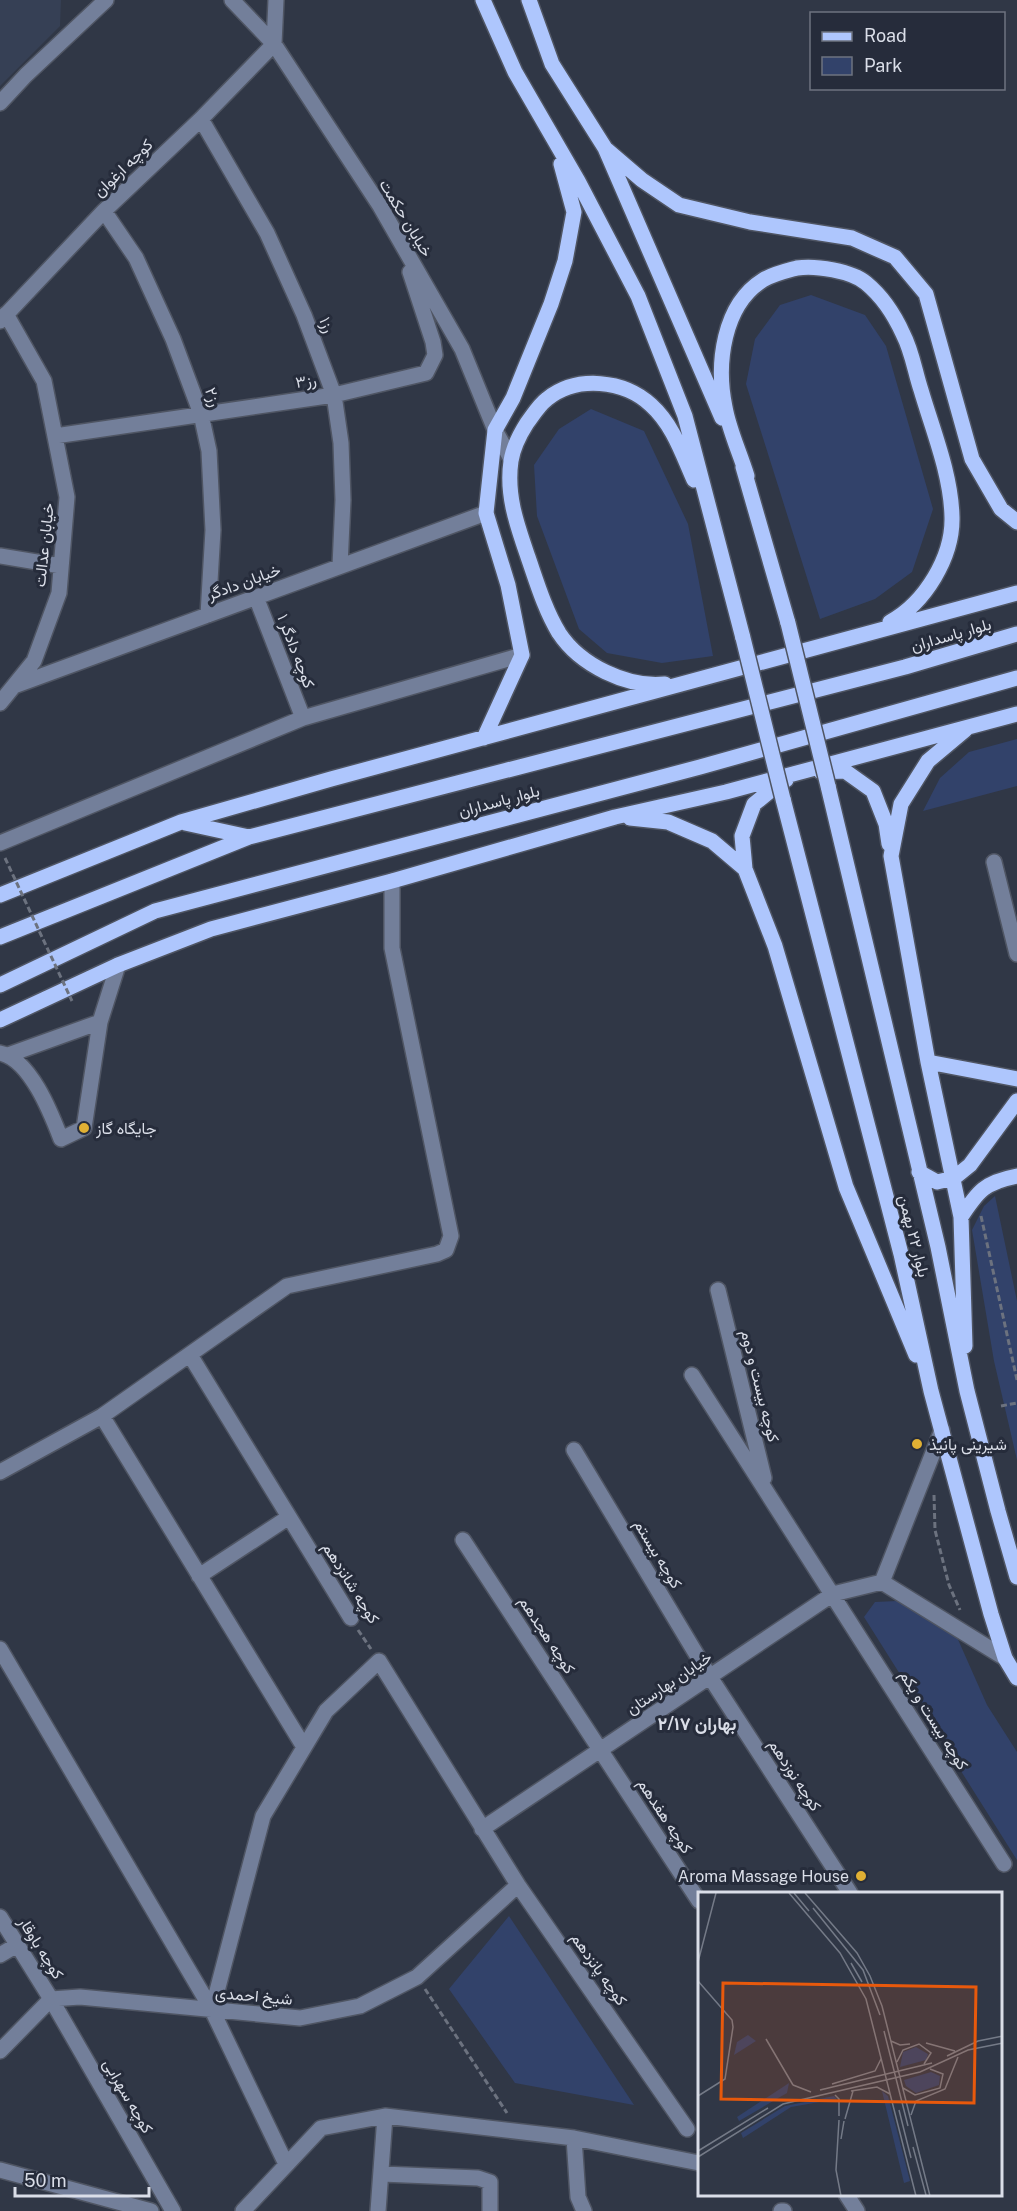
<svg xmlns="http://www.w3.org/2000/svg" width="1017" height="2211" viewBox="0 0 1017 2211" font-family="'Public Sans',Vazirmatn,sans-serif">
<rect width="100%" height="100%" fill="#303746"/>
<path fill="#364055" d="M0,0h61l-1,26 -60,60z"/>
<path fill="#32426a" d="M811,295l54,20 21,31 47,163 -21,63 -37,27 -55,20 -74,-235 9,-45 25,-34z
M591,409l53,22 44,93 25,132 -51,7 -55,-10 -28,-24 -42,-113 -3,-51 25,-36z
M1017,739v47l-94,25 17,-33 29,-26z
M995,1196l22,105v159l-23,-99 -22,-131 12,-24z
M897,1601l59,34 31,70 30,47v108l-153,-243 11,-15z
M509,1916l125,189 -119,-22 -66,-94z"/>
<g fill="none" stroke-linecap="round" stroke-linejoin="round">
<g stroke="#4f5563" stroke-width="18">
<path id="minor" d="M232,0l42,44 106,162 82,143 33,81 16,29
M274,44l2,-44
M0,103l26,-28 80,-75
M201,119l66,114 37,82 30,80 7,48 2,57 -3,66
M104,211l32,47 37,81 28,75 8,37 4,79 -5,85
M0,321l104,-110 97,-92 73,-75
M55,436l279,-41 92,-22 9,-18 -2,-13 -23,-70
M0,556l61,10
M256,597l47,121
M14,686l472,-173
M0,703l34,-42 25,-68 8,-96 -23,-116 -38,-67
M0,843l303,-125 219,-63
M994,862l23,92
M0,1053c30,6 51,60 61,86l23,-11 16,-106 18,-57
M8,1055l92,-33
M718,1290l46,188
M190,1355l161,263
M692,1375l312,489
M102,1416l202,331
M574,1450l136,227 140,216
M0,1472l102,-56 185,-130 150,-32 9,-4 5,-14 -59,-288v-67
M463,1540l236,361
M199,1576l90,-59
M882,1582l60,-152
M882,1582l123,76
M0,1649l212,361 51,-194 63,-105 53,-50 139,224 169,244
M482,1829l351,-235 49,-12
M0,1917l51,82 122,212
M0,1955l17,-10
M51,1999l29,-2 220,21 60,-12 57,-29 101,-92
M212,2010l74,154
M0,2051l51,-52
M574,2138l4,59 6,14
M0,2170l151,41
M382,2174l96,4 12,4v29
M846,2194l11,17
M243,2211l78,-83 64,-12 189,22 125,25
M378,2211l7,-95
M781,2211h3"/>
</g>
<g stroke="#4f5563" stroke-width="18">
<path id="major" d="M483,0l32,72 63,109 60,115 47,120 58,222
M529,0l23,64 53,84 117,270
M607,150l35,30 37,25 71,17 102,16 43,19 31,37 46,165 29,50 16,13
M743,467l45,156
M747,476c-7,-23 -18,-46 -22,-69 -9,-43 -2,-102 38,-127 10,-6 23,-9 34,-12 18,-3 55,3 69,15 17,14 28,31 37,51 9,17 12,38 18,56 12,41 30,84 31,127 1,40 -27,86 -62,105
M665,684c-38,4 -85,-19 -106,-51 -14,-23 -22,-50 -31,-76 -11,-32 -22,-62 -17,-96 2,-13 9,-27 16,-38 6,-8 12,-18 20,-24 30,-24 77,-19 104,6 22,20 31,48 43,75
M965,730l-37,31 -27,43 -10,52 37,206 33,155 4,129
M484,738l38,-83 -14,-70 -22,-72 9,-83 18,-32 38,-94 14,-43 9,-49 -13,-48
M821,772l24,-1 28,20 13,33 3,20
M828,786l110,461 29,144 31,120 19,66
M783,799l118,455 30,137 60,223 14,44 12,20
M630,818l38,4 44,19 33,28 30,77 71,241 70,168
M185,823l64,14
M745,869l-3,-33 12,-32 27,-22 5,-2
M0,895l181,-73 150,-43 686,-186
M0,937l249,-100 656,-170 112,-33
M0,985l155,-74 545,-144 317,-89
M0,1020l118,-55 93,-36 181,-48 223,-64 111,-25 291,-78
M928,1062l89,17
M919,1172l18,10 17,-4 16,-13 47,-64
M961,1217c17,-26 24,-35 56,-41"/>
</g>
<path stroke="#6c727f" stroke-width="3" stroke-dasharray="6 3" stroke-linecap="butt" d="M981,1216l36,164
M1001,1406l16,-3
M934,1495l1,35 14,55 11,25
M358,1630l13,19
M425,1989l82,124"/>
<use href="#minor" stroke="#737f9a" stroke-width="15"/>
<use href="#major" stroke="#aec6fd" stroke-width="15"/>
<g stroke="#4f5563" stroke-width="18" stroke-linecap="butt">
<path id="major-bridge" d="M788,623l40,163
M743,638l40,161"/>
</g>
<path stroke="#6c727f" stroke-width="3" stroke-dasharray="6 3" stroke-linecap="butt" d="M5,858l67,143"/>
<use href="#major-bridge" stroke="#aec6fd" stroke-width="15"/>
</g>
<g fill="#e0b034" stroke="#262c3b" stroke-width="2">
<circle cx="84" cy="1128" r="6"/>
<circle cx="917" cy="1444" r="6"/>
<circle cx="861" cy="1876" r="6"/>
</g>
<g text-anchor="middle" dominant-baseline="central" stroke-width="6" stroke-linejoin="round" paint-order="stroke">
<g font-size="16" fill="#dadee8" stroke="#262c3b">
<text transform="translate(123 168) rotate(-44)">کوچه ارغوان</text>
<text transform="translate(406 218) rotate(59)">خیابان حکمت</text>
<text transform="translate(327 325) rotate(69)">رز۱</text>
<text transform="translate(306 381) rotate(-8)">رز۳</text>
<text transform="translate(213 397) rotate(71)">رز۲</text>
<text transform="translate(44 545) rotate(-84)">خیابان عدالت</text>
<text transform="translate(244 582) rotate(-20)">خیابان دادگر</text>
<text transform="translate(951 635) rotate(-16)">بلوار پاسداران</text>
<text transform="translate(296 651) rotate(69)">کوچه دادگر ۱</text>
<text transform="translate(499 801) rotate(-15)">بلوار پاسداران</text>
<text transform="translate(914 1236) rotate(76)">بلوار ۲۲ بهمن</text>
<text transform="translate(760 1386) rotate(76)">کوچه بیست و دوم</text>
<text transform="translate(658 1554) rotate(59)">کوچه بیستم</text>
<text transform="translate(351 1583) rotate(58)">کوچه شانزدهم</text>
<text transform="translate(547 1635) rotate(57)">کوچه هجدهم</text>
<text transform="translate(669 1683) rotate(-34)">خیابان بهارستان</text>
<text transform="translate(934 1720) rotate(58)">کوچه بیست و یکم</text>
<text transform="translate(795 1775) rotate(57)">کوچه نوزدهم</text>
<text transform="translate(665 1816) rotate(57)">کوچه هفدهم</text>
<text transform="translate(41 1948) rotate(58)">کوچه باوقار</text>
<text transform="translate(599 1969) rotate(55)">کوچه پانزدهم</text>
<text transform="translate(254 1996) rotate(5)">شیخ احمدی</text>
<text transform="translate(128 2096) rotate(60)">کوچه سهرابی</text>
</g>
<g font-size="16" fill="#dadee8" stroke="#262c3b" text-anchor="start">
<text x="96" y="1128">جایگاه گاز</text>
<text x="929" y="1444">شیرینی پانیذ</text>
<text x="849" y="1876" text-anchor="end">Aroma Massage House</text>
</g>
<g font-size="18" font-weight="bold" fill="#dadee8" stroke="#262c3b">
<text x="697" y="1723">۲/۱۷ بهاران</text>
</g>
</g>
<g transform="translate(698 1892)">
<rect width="304" height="304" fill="#303746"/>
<path d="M50,143l8,6 -22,14 3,-13zM218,155l12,7 -2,6 -26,7 3,-15zM233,180l9,4 -1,9 -23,8 -10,-7 -2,-6zM91,191l-2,10 -48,28 -2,-4zM184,199l6,5 22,85 -6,2zM136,204l3,3 -46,8 -48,31 -2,-5 44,-27z" fill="#32426a"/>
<path fill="none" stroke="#747a87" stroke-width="1.5" d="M91,1l51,60 26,46 50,197M96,1l15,18M107,1l52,60 13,23 12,30 48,190M115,16l50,62 17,45M0,70l18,-69M153,71l11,19M0,89l34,39 1,7 -8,52 -27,17M186,139l24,95M68,147l27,46M193,149l9,4 10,-1M228,151l29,8M249,164l31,-15 25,-5M199,170l6,-12 16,-6 12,9 -7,11M134,192l43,-13 6,-12M95,193l18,7M205,196l12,7 25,-7 3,-14 -13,-5M122,198l112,-27M153,199l26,-4 13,7M137,203l4,4v17M201,218l12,48M213,223l5,-14 29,-12 13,-32M147,227l8,-28M141,228l-3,50 5,26M143,247l3,-18M215,255l13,48M0,259l70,-43M0,265l85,-53 137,-32 48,-22 35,-7"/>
<path fill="#e8590c" fill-opacity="0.15" stroke="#e8590c" stroke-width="3" d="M25,91l253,4 -2,116 -253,-4z"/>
<rect width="304" height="304" fill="none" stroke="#dadee8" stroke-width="3"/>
</g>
<rect x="810" y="12" width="195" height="78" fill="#262c3b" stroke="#6e7380" stroke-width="1.5"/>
<rect x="822" y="32" width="30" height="9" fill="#aec6fd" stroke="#6e7380" stroke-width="1.5"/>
<text x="864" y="42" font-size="18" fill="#dadee8">Road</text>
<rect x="822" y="57" width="30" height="18" fill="#32426a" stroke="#6e7380" stroke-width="1.5"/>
<text x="864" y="72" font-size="18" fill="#dadee8">Park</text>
<path d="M15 2187v9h134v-9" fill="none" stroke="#dadee8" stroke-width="3"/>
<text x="24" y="2187" font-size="18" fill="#dadee8" stroke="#262c3b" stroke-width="4.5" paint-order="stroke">50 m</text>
</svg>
